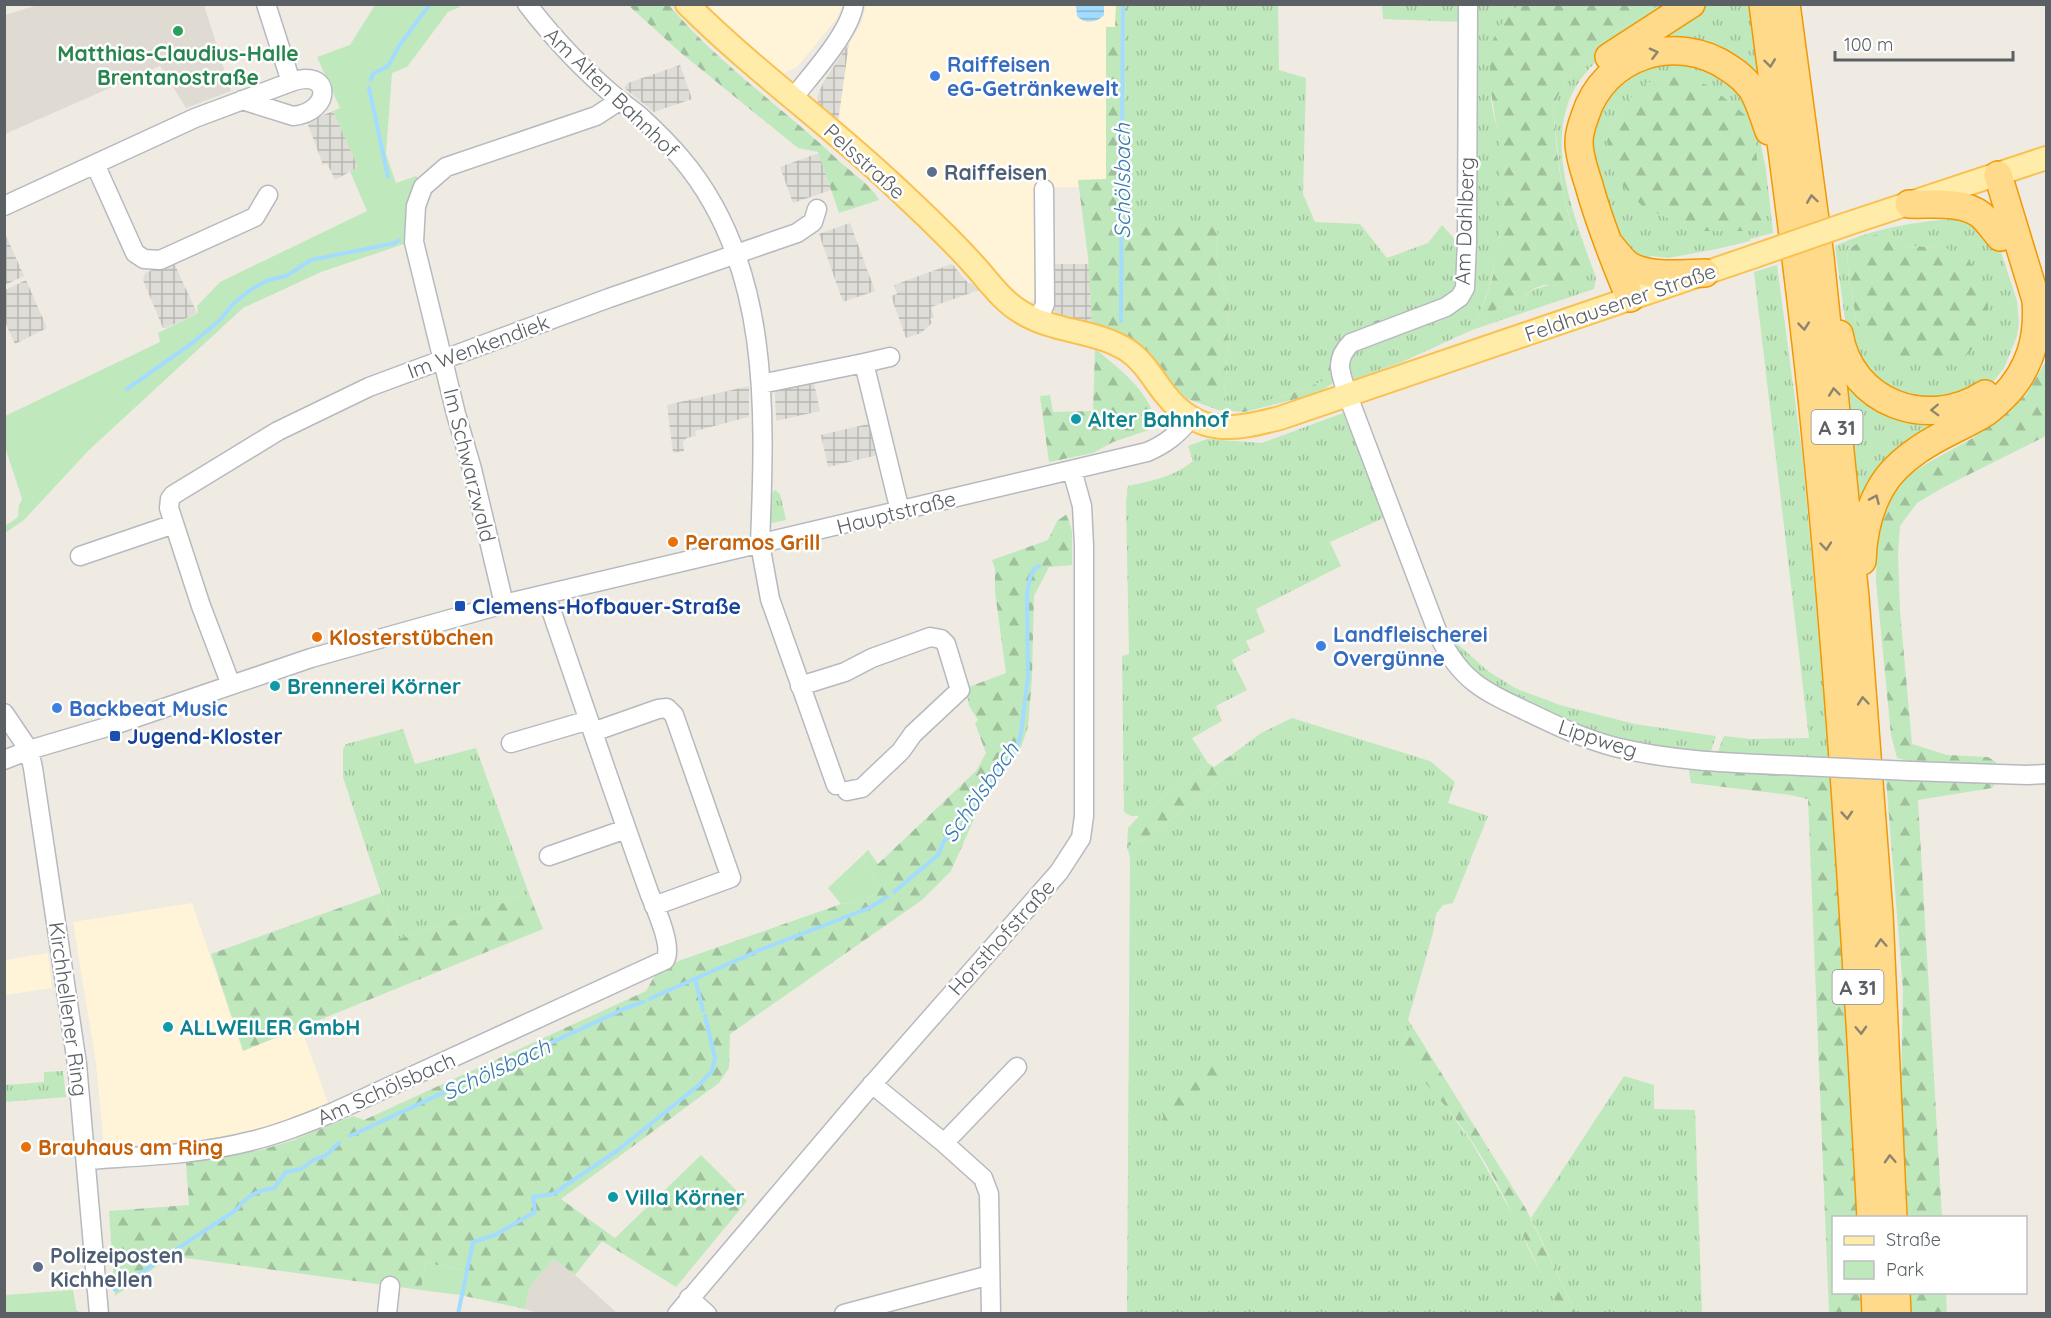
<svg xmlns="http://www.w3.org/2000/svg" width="2051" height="1318" viewBox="0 0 2051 1318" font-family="Quicksand,sans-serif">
<defs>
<pattern id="industrial-grid" width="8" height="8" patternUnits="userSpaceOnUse" patternTransform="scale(1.5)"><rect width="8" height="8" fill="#dfddd7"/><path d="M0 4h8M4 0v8" fill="none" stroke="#b8b7b2"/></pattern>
<pattern id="grass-tufts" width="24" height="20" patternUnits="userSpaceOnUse" patternTransform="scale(1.5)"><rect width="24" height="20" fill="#c0e8bd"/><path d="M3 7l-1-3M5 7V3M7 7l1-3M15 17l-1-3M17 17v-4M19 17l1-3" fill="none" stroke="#9fbf9d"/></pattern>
<pattern id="forest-firs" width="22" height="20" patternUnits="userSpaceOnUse" patternTransform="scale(1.5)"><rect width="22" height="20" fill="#c0e8bd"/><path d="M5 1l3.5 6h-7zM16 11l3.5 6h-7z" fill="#9fbf9d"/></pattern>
<pattern id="water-rules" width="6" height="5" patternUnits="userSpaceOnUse" patternTransform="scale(1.5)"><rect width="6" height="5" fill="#a3dcff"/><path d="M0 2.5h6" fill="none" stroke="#88b6d2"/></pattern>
</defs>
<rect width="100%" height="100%" fill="#efebe3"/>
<path fill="#fff3d8" d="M698,5h145l-8,16 -38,46 -13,6 -7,-1z
M866,5h250l-1,22h-9v152l-28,1 1,7h-25v3l-15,-1 -1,109 -9,4h-7l-184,-180 11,-79 12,-19z
M192,903l51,148 58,-23 28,77 -31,12 -47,15 -50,8 -97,8 -8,-85 -23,-141z
M48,953l4,35 -47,7v-35z"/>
<path fill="url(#industrial-grid)" d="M849,43l-11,79 -19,-15 -2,-10 6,-14z
M680,65l12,34 -38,13 -30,-24 4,-5z
M333,111l25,56 -23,13 -8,-17 -4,2 -16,-43z
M819,153l12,37 -38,13 -13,-36z
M850,223l25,68 -32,11 -24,-68z
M4,231l20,45 -19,9h-1z
M173,261l24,52 -31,15h-3l-20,-48 2,-7z
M952,264l16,19h3l8,7 -48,17 3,10 -4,1 2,5 -11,10 -15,5 -15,-42 6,-2 -3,-9z
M1053,264h36l3,61 -36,-8 -2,-8z
M26,280l21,48 -32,16 -10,-22v-32z
M813,378l7,33 -44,10 -1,-27 2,-6z
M749,386v31l-54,14 1,5 -10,2v2l-3,1 1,10 -11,2 -6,-48z
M872,423l10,31 -54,13 -7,-32z"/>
<path fill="#dfdad2" d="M38,5h166l27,86 -45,17 -26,-42 -155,68v-119z
M554,1259l21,16 42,38 -82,1v-2l-10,-3 5,-23z"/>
<path fill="url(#grass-tufts)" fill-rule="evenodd" d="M1126,5h152l1,65 27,8 -3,116 12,28 45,2 27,34 41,-15 14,-18 19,21v33l-12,20 -47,17 -58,16 -21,49c-25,10 -72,30 -98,21l4,-95 -11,-36 -1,-48 -93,5z
M1382,5h80v17l-79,-3z
M1473,5h48l-14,9c-5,25 -13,51 -16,76 -1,16 6,34 8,50 6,55 4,125 -21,175l2,2 41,-19 14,-9 18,-5 20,-54 -11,-40 -9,-83 13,-28 25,-28 22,-18 46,-28h22c-29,18 -61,35 -87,59 -61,58 -21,148 2,214l-2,11 -122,41 -70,32 -50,18 -7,-15 5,-14 112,-50z
M1701,5h48l11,86 -6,-7 -116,-39z
M1672,54l70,32 18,54 6,30 7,63 -23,6v2l-33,8 -49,9 -16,-2 -11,4 -13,-4 -42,-104 24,-70zM1627,101l128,41 4,33 -152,-34 8,-22z
M1998,196c13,39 36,86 35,128 0,15 -5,30 -12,43 -26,45 -76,53 -113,83 -12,10 -24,20 -32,33 -7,10 -11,22 -17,33l-15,-152c12,18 26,34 46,43 61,29 132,-16 139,-82 3,-36 -23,-92 -36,-127z
M1969,218l30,28 18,55 2,23 -2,12 -13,32 -11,14 -14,9 -42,15 -65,-21 -25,-51 -12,-88c41,-19 89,-26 134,-28zM1891,230l5,16 49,1 -88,75 -8,-42 -2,-30z
M1777,265l25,187 29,308 -115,-3 8,-21 27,3 58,-1 -55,-466z
M1343,413l43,104 -56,25 11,24 -85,43 9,23 -19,9 4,9 -18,10 15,30 -31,16 6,15 -30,17 16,25 -69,53h-8l-7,-4 -2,-156 7,-2 -3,-152 2,-16c22,-5 46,-9 65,-25l-5,-15 19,-7 55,4z
M775,490l5,4 6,26 -14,3 -3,-5 -2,-20z
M1454,641l34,30 27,17 45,17 75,19 81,12 -6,18 -4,2 -99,-17 -123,-56 -36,-37z
M1292,718l138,43 25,21 -7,21 40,13 -35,87 -10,2 -7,9 -3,19 -25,87 4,6 -10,19 70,98 45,79 11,26 34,65h-435l3,-455 -3,-12 15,-5 94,-72 -3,-15 28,-21z
M403,729l12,35 61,-16 53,146 -130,45 -18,-46 -38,-116v-28l3,-5z
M63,1071l3,26 -61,5v-17l39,-3v-10z
M1624,1076l30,9v24l41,1 7,203h-126l-45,-95z"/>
<path fill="url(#forest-firs)" d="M1521,4l138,1 -46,28 -22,18 -25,28 -13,28 4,44 5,39 20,76 -1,6 -4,7 -10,6h-23l-9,3 -14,10 -41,19 -2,-2 7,-15 8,-24 7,-42 1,-42 -2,-50 -8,-50 -2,-45 18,-33z
M628,5h41c49,59 115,103 170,156 13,12 32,24 40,39l-40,13 -21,-61 -20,-4 -117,-95z
M1116,5h10l-2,222 93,-5 1,49 11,36 -4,95c26,9 73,-11 98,-21l21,-49 51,-18 7,2 -55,22 -14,34v11l-14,10 -75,19 -26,-2 -30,-11 -13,-12 -30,-37 -16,-13 -37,-12 -4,-68 -10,-77 28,-1v-152h9z
M1681,74l30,13 34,28 10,27 10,80 -6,9h-63l-53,-24 -28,-30 -8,-36 8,-22 12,-18 19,-18z
M1892,230l4,16 49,1 24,14 20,26 -4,48 -17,19 -41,9 -38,-8 -32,-33 -8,-42 -2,-30 21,-13z
M1095,349c24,19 54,42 61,73l-7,8 -36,12 -20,11 -44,9 -9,-66 10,-1 3,17 40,-1z
M2046,361v75l-102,51 -27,16 -17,23 -2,27 2,58 12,133 35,11 41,2 8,5v4l-67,1 -32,-9 -6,-23 -15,-154 1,-43 9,-33 13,-24 32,-20 40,-22 21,-15 34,-29z
M1067,514l5,17v34l-23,2 -15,29 -2,82 -4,49 -7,20 -25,36 -11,11 -34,77 -29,29 -192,134 -1,34 -10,15 -158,116 54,39 86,-83 46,46 -71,86 -74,-46 -27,34 -21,-16 -24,27 -5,23 -65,-14 5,-25 -39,-7 -5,27 -250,-34 -56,40 -6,-85 80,-6 -3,-42 75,-13 30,-9 62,-25 11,4 282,-129 12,-21 23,-10 160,-56 26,-3 12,-13 -16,-33 5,-5 10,14 98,-93 10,-18 -11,-30 3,-3 -9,-14 -3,-18 40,-15 -11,-81v-23l-3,-9 56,-20 9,-19z
M1233,754l3,15 -94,72 -15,5 1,-18 11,-12 69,-53 6,4z
M1688,765l142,13 19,255 8,184 -23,1v74l26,1 1,20h-32l-21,-514 -18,-4 -99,-12z
M1913,776l84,5 -5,7 -74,12 24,417h-34l-7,-125 2,-102 -17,-211 26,1z
M381,893l18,46 130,-45 14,35 -300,122 -32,-97z
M1412,1026l114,183 50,104h-14c-31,-56 -54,-116 -89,-170 -21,-32 -48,-60 -72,-89l1,-9z
M1215,1065l9,3 -59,57 -3,-14 35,-41z
M1910,1293h36l1,20h-36z"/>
<path fill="#c0e8bd" d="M375,5h85v2l-12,5 -41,55 -15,6 -6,81 10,29 20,-7 4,3c-15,20 -16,40 -10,63l-89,30 -78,36 -155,143 -64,69 -19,13v-7l13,-9 1,-12 3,-6 -17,-52v-31l155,-74 -2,-9 40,-20 -1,-7 23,-24 147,-71 -17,-40 8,-4 -25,-56 7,-3 -23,-51 33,-12z
M863,855l16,33 -12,13 -26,3 -13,-16z
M426,1263l39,7 -5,25 -39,-5z
M73,1290l4,23h-72v-18z"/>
<path fill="url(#water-rules)" d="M1076,5h28v10c-7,8 -20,9 -27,1z"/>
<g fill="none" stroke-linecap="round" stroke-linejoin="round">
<path stroke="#a3dcff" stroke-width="4" d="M371,80l2,-6 15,-8 11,-20 31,-42
M369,88l19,89
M1121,321l2,-317
M127,389l64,-45 28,-23 14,-17 17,-14 18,-10 18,-4 25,-16 84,-17 4,-3
M894,892l44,-37 6,-14 13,-10 7,-8 32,-50 18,-20 3,-7 4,-13 7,-56 -1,-84 3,-15 4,-9 5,-3
M695,979l8,31
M649,999l111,-49 109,-42 18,-11
M350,1136l276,-128 17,-6
M115,1290l121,-80c10,-13 21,-20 38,-22l12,-16 15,-3 12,-9 12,-4 14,-13
M77,1314v-1
M458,1314l15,-72 22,-7 40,-23 -2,-15 20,-3 65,-44 81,-65 13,-14 3,-13 -10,-42"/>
<g stroke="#b6b9be" stroke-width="21">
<path id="minor" d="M266,4l25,78
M527,4c27,35 57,67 91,95 8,7 17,12 25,20 13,12 26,25 38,39 91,107 84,255 79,386l10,55 66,186
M1468,4l-1,238 -2,46 -5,9 -14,10 -95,36c-18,18 -10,31 -3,53l91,240c22,45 45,55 87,75 29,14 58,28 89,36 60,15 124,16 186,19
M793,98c18,-23 57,-65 61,-94
M95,164l40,89 9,6 16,1 95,-43 13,-22
M4,206l191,-88 96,-36c41,-15 42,30 2,34l-51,-16
M1038,320l7,-16 -1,-115
M864,363l26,-6
M761,384l103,-21 36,148
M80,556l94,-32
M504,604l-32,-135 -16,-55 -42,-172 2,-36 7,-19 23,-20 150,-51 23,-15
M231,685l-30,-79 -32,-98 1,-9 3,-4 105,-64 91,-44 240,-89 188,-65 16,-11 4,-13
M800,686l45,-14 27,-14 58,-21 11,2 5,5 14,46 -47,44 -12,17 -39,37 -15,3
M4,713l25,37 4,18 44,296 22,250
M593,732l65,-23 9,-1 7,7 57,163 -77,28
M511,743l78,-23
M4,760l25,-10 88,-26 194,-66 193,-54 643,-152c19,-8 31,-18 44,-34
M1911,771l116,4 19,-1
M549,856l77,-27
M872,1084l72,59 39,35 6,16 2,120
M944,1143l73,-76
M86,1160c55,-4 111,-5 165,-19 29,-7 56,-18 83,-29l331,-152c8,-13 -9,-51 -15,-65 -36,-100 -70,-200 -104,-300
M689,1298l18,16
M387,1314l3,-28
M677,1314l186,-219 196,-223 22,-34 3,-22v-271l-2,-39 -10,-36
M844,1314l146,-39"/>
</g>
<g stroke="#fbc150" stroke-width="26">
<path id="major" d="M687,4c65,65 139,118 205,180 28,26 56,52 81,80 15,16 29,37 48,48 34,21 72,17 106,38 17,11 26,29 38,44 34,43 68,36 115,24l475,-162
M1847,224l199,-66"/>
</g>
<g stroke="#f29800" stroke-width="30">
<path id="highway" d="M1763,4c19,148 40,296 54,444 25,256 40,513 54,770
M1786,4l34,253 35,340 24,317 14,304
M1609,57l82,-53
M1909,204c22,1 53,-4 72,11 7,6 13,15 19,22
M1611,246c5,6 12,16 19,20 18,11 55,8 75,7
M1630,298c-16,-38 -31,-76 -42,-116 -4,-12 -9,-27 -9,-40 0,-8 3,-18 6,-26 19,-61 91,-84 144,-48 8,5 17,13 23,21 8,13 12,29 17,42
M1839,334c12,70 89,97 146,60
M1862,561c1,-27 6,-52 20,-75 8,-14 23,-27 36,-36 21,-15 46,-24 68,-38 6,-4 12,-10 17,-15 27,-27 36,-59 33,-97l-38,-125
M1875,1292l1,22
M1896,1292l1,22"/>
</g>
<use href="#minor" stroke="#fff" stroke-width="18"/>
<use href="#major" stroke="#ffeca8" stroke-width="22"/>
<use href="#highway" stroke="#ffda8a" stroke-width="27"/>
<g stroke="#b6b9be" stroke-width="21" stroke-linecap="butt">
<path id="minor-bridge" d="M1801,766l110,5"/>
</g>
<g stroke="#fbc150" stroke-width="26" stroke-linecap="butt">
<path id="major-bridge" d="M1755,256l92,-32"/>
</g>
<use href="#minor-bridge" stroke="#fff" stroke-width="18"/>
<use href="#major-bridge" stroke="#ffeca8" stroke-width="22"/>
</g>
<defs><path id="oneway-chevron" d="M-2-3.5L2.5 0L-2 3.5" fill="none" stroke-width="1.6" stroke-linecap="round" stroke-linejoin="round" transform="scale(1.5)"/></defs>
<g stroke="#8c8570">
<use href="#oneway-chevron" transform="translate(1654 53) rotate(-14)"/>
<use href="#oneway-chevron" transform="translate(1770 63) rotate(83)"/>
<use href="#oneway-chevron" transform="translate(1812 199) rotate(-98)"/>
<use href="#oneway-chevron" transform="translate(1804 326) rotate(84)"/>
<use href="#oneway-chevron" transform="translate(1834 392) rotate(-96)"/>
<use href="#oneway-chevron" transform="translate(1935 410) rotate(178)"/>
<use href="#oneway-chevron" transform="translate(1875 499) rotate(-66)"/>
<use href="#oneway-chevron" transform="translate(1826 546) rotate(85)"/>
<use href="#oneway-chevron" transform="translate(1863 701) rotate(-95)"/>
<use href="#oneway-chevron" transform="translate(1847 815) rotate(86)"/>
<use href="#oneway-chevron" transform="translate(1881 943) rotate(-93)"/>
<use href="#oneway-chevron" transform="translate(1861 1030) rotate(87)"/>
<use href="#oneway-chevron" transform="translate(1890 1159) rotate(-93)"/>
</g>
<circle fill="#2e9e5b" stroke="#fff" stroke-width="2" cx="178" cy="31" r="6"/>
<g fill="#3f7fe0" stroke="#fff" stroke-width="2">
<circle cx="935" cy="76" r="6"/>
<circle cx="1321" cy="646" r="6"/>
<circle cx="57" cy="708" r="6"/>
</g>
<g fill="#5c6f8a" stroke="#fff" stroke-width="2">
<circle cx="932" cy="172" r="6"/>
<circle cx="38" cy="1267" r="6"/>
</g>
<g fill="#0f9aa8" stroke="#fff" stroke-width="2">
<circle cx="1076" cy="419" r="6"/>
<circle cx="275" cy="686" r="6"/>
<circle cx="168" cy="1027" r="6"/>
<circle cx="613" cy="1197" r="6"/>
</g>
<g fill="#e8710a" stroke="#fff" stroke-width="2">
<circle cx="673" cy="542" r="6"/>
<circle cx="317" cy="637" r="6"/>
<circle cx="26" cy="1147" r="6"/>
</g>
<g fill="#1a4fb4" stroke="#fff" stroke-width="2">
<rect x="454" y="600" width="12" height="12" rx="3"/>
<rect x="109" y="730" width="12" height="12" rx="3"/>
</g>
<g text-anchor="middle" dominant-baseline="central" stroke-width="5" stroke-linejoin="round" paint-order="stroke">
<g fill="#fff" stroke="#8c9093" stroke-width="1.5">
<rect x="1811.5" y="410" width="51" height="34" rx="4.5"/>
<rect x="1832.5" y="970" width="51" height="34" rx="4.5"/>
</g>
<g font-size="20" font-weight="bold" fill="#5b6065">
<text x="1837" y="427">A 31</text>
<text x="1858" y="987">A 31</text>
</g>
<g font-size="21" font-weight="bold" fill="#27864d" stroke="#fff">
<text x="178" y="53">Matthias-Claudius-Halle<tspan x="178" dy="24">Brentanostraße</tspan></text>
</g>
<g font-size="21" font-weight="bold" fill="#366cbe" stroke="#fff" text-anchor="start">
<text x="947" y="64">Raiffeisen<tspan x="947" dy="24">eG-Getränkewelt</tspan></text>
<text x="1333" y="634">Landfleischerei<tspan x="1333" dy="24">Overgünne</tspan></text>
<text x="69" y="708">Backbeat Music</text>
</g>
<g font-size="21" fill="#5b6065" stroke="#fff">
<text transform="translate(612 92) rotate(44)">Am Alten Bahnhof</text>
<text transform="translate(865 161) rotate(42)">Pelsstraße</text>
<text transform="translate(1464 221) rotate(-88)">Am Dahlberg</text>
<text transform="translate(1620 302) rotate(-19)">Feldhausener Straße</text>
<text transform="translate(478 346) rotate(-20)">Im Wenkendiek</text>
<text transform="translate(470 465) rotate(76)">Im Schwarzwald</text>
<text transform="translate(896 512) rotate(-14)">Hauptstraße</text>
<text transform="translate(1598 738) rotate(18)">Lippweg</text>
<text transform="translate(1001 937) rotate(-48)">Horsthofstraße</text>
<text transform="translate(69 1009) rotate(82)">Kirchhellener Ring</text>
<text transform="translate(386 1088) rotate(-24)">Am Schölsbach</text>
</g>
<g font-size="21" font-weight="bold" fill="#4e5e75" stroke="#fff" text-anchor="start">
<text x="944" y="172">Raiffeisen</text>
<text x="50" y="1255">Polizeiposten<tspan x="50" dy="24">Kichhellen</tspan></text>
</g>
<g font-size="21" font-weight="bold" fill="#0d838f" stroke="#fff" text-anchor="start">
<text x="1088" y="419">Alter Bahnhof</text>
<text x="287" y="686">Brennerei Körner</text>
<text x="180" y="1027">ALLWEILER GmbH</text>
<text x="625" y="1197">Villa Körner</text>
</g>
<g font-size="21" font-weight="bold" fill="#c56008" stroke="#fff" text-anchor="start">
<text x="685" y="542">Peramos Grill</text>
<text x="329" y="637">Klosterstübchen</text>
<text x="38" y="1147">Brauhaus am Ring</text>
</g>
<g font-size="21" font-weight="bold" fill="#164399" stroke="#fff" text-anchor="start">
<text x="472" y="606">Clemens-Hofbauer-Straße</text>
<text x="127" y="736">Jugend-Kloster</text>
</g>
<g font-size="22" font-style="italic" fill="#3678af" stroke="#fff">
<text transform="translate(1122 181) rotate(-90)">Schölsbach</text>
<text transform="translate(980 792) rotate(-55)">Schölsbach</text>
<text transform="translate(496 1069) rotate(-25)">Schölsbach</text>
</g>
</g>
<rect width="2051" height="1318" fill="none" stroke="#5b6065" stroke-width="12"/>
<rect x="1832" y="1216" width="195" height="78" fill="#ffffff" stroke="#bdbfc1" stroke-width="1.5"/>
<rect x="1844" y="1236" width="30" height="9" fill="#ffeca8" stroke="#bdbfc1" stroke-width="1.5"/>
<text x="1886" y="1246" font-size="18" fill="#5b6065">Straße</text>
<rect x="1844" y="1261" width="30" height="18" fill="#c0e8bd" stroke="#bdbfc1" stroke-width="1.5"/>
<text x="1886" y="1276" font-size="18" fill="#5b6065">Park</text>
<path d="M1835 51v9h178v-9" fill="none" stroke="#5b6065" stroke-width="3"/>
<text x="1844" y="51" font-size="18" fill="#5b6065" stroke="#ffffff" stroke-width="4.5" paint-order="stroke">100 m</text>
</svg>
